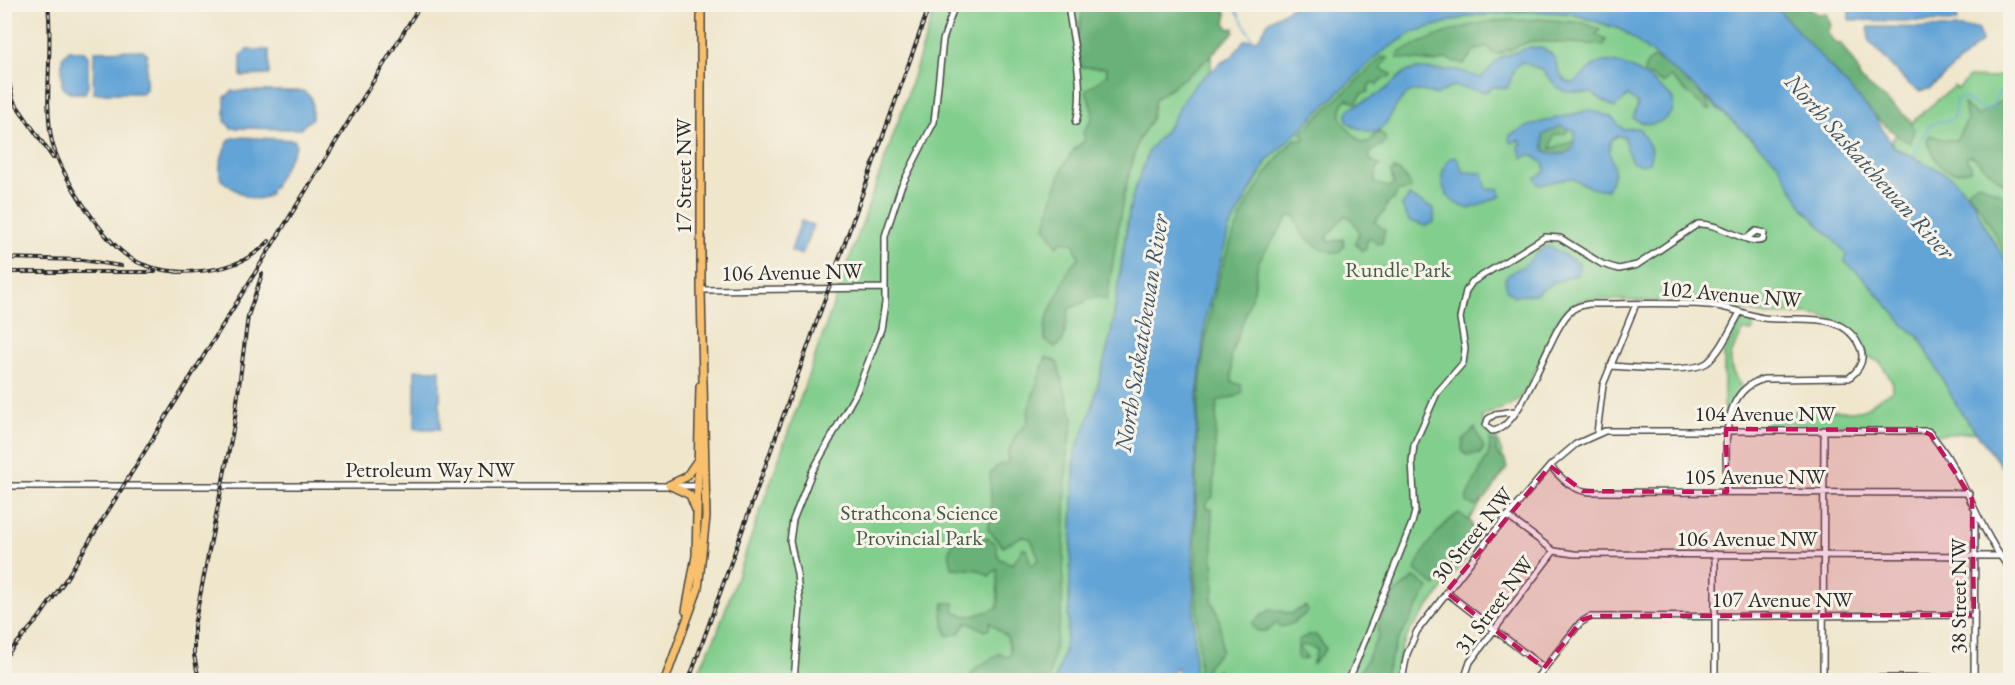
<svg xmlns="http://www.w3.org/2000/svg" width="2015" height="685" viewBox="0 0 2015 685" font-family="'EB Garamond',serif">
<rect width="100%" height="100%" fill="#f7f3e8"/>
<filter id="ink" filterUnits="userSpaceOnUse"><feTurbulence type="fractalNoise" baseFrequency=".0167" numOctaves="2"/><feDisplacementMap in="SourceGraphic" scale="12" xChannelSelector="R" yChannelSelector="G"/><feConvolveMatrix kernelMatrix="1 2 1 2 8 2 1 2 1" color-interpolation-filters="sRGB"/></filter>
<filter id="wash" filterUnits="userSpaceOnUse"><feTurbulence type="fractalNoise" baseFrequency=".008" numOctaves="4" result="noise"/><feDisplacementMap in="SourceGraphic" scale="24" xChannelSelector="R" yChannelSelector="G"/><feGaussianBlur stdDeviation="1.35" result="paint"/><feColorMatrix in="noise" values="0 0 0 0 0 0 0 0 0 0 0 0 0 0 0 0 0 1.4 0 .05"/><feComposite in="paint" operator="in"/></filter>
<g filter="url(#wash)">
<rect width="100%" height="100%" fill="#efe6cc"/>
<path fill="#82ce8d" stroke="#567c5c" stroke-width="1.5" d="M936,5h276l-1,66 -15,12 -26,42 -20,25 -21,60 -18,125 -21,80 -15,38 -7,173 -4,26 -9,28h-361l23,-47 186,-525z
M1526,11l44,2 52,17 34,24 122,108 25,46 44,45 -2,9 21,18 38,45 15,12 40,72 17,23 -41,3 -9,-9 -158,-2 -1,-13h94l31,-21 1,-7 -12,-20 -15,-8 -9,-16 -29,-21 -20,-4 -42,1 -56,-12 -126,-4c-39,17 -39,69 -65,99 -10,11 -25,12 -37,19l3,13 11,5 10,32 -38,54 16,14 -74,96 -9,18 -7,31h-199l-2,-130 4,-151 9,-83 23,-87 38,-68 112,-107 33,-22 57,-16z
M2010,72v196l-23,-37 -14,-30 -21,-24 -58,-30 -3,-7 63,-54 4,3 11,-12 22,1z
M1743,319l10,3v9h-10c-13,24 -19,31 -2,55l-17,36v-69z"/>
<path fill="#69b178" stroke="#4a6e52" stroke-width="1.5" d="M1084,5h134l9,9 -2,8 4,7 5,-1v4l-36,36 -43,31 -4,21 -13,21 -15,57 -16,102 -10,-4 -28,13 -6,32 -8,6 -10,-7c-2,-22 8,-35 17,-54 7,-15 3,-16 17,-28l-5,-14 -12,-3 -5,5 -12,-20c7,-25 16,-73 40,-85l-2,-9c16,-18 8,-21 3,-42l21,-15 -1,-7 -25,-1 -5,-24z
M1774,5h32l11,9 9,-1 5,12 -4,7 8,11 6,1 16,24 3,11 49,40 5,9 -3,15c-28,-8 -112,-111 -137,-138z
M1539,19l46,4 15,7 -4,4 10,6 -2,5 -73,-4 -33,13 -5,-1 -6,-7 -12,4 -11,14 -18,-5 -10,3 -39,-4 1,-5c32,-15 63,-28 98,-32 15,-2 29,1 43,-2z
M1382,57l6,1 -7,9 2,3 9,4 -2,3 -7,2 -6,6 -3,-3 -5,3 -1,7 -6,2 -6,9 -9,-4c-17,18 4,32 15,44l9,-2 3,-6 6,-3 5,5v6l-15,10 -1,6 12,7 -4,2 -3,15 14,4 6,-2 -3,-12 3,-4c10,4 15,10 17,20l-14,3 -3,8 -6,2 -4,10 -10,10 11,8 -3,13 -5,1 -6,-6 -5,4v7l-4,2 -7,-8 4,-11 -7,-13 -7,-4 -18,22 3,5 13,-3 1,7 -6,7c-18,-1 -43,-18 -42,-37h-7l-31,46 -4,28 -23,65 1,27 9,3 1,7 -5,4 -20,5 -4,96 -7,6v6h6l2,81 -3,11c11,14 10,32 10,50l-14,15 -1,11 5,2 7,-9 4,10h-24c3,-31 -1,-64 -2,-95 0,-145 -11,-335 99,-446l9,1 1,-4 -4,-3z
M1653,58c20,7 49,32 58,51l-4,1 -37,-33 -7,6 -19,-10 1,-7z
M2008,96l2,2v91l-38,-33h-4l-2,3 5,6v5c-29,7 -34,-5 -44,-30l3,-5 14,5h12l11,-19 -3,-17 14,12z
M1559,126l11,1 -4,6 -12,2 -3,14 24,-8 -2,7c-8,9 -19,7 -29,2l-1,-15z
M1978,183l32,15v65l-29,-54 -14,-18z
M1046,357l11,5 16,57 -6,37 -5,154 -13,68 -100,2 7,-3 12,2 8,-11 23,-14 8,3 4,-4 -4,-16 -17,-14 -1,6 -4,2 -18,-9 -8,11 -12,3 -5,-20 2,-13h10l1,9c14,9 29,0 43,-4l-1,-39 -8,7 -10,-6 -27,-2 -3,-17 5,-14 4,6c11,1 30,-13 38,2 2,6 0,9 4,14l13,5 10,-16 4,2 4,16 8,-7 -8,-20 -9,-3 -19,11 -16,-19c8,-14 2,-37 3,-54l7,-8 11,-4v-10l8,-17 11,-11 2,-17z
M1475,428l9,20 -4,6 -14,1 -4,-5 1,-10z
M1490,440l6,2v11l9,7 2,8 -21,30 -11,8 -8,-4v-6l22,-43z
M1459,513l12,9 2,15 -38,49 -20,-16c6,-20 27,-46 44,-57z
M1415,577l14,11 -32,54 -14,38h-21l-1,-9 17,-34v-12l17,-32z
M1305,606l3,5c-8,8 -17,15 -28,16l-3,-5c-6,8 -17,14 -25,4l1,-4 18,-13 20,5z
M1309,635h7l10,14 -14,16 5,-16 -14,-4 -3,3 7,9 -4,3 -5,-1v-19z"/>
<path fill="#64a4d7" stroke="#486881" stroke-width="1.5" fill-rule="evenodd" d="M1295,5h479l100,110 20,33 58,29 21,24 14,30 23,37v210l-51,-69 -40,-72 -15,-12 -38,-45 -21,-18 1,-9 -43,-45 -26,-46 -73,-67 -82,-65 -52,-17 -44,-2 -57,5 -56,16 -34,22 -112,107 -38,68 -23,87 -9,83 -4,151 2,130h-16l-2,-13 -10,13h-112l9,-28 4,-26 7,-173 15,-38 21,-80 20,-134 18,-51 21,-25 12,-23 14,-19 26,-21 9,-4 13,-18 14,-1 11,-18z
M1849,5h108v17l-108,-2z
M1868,27l109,1 5,13 -53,48 -9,2 -12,-7 -39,-43z
M1531,47c4,1 12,1 15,3 16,9 7,31 28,33 9,-6 15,-17 25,-20 22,-8 59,21 74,36v12c-12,14 -24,17 -40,7l5,-14 -10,-8 -13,12 -24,-15 -24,-1 -8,-3 -17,-19 -20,-8 -8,7 -6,19 -15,-1 -9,5 -30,-6 -18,9c-42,-17 -37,24 -61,38l-21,-6 -7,-6v-8l4,-5 30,-15 24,-21 11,-3 42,1 23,8 20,-21z
M69,50l15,2 4,4v30l-3,7h-16l-7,-7v-28z
M143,50l4,4 -1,35 -4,4h-49l1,-42z
M247,50h22v25l-28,1v-21z
M233,91h70l9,7v21l-13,10 -68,-1 -6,-7v-24z
M1589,110l22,7 12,12 16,-1 13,22 -3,12 -6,3 -11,-3 -6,-14 -1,-11 -7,-1 -7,4c-7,20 13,23 -4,49h-13l-24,-11 -31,7 -4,-7 10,-6 -1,-8 -13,-10 -8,4 -5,-12 4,-2 -2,-4 -8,3 -3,-3 1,-5 24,-11zM1560,126l15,5 -2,17c-7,9 -20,7 -29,2l-1,-15z
M239,137l56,3 1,6 -27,49c-18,11 -33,-5 -48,-15 -4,-13 2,-30 9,-41z
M1456,157l8,15 19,1 4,17 11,-2 3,8 -31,13c-25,-6 -36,-28 -21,-50z
M1409,196l25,13v13l-8,4 -17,-5 -7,-15z
M801,221l12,4 -11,30 -11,-4z
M1545,247h6l28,17v10l-24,8 -20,12 -21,2 -7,-6 -2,-11c6,-9 13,-9 21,-15 7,-6 11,-12 19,-17z
M415,370h25v59h-25z"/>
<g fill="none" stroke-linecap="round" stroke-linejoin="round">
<path stroke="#64a4d7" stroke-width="1.5" d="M1233,4l20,36
M1913,158c4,-9 11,-29 19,-34 8,-5 15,1 22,-7l2,-17 8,-2 21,13 8,-4 2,-8 6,-9 9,4"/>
</g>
</g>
<g filter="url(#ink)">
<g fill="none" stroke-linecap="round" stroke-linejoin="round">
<g stroke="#484743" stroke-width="8">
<path id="minor" d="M1068,4c4,37 18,83 8,118
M701,290l184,-2
M1610,366c20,1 83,8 98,-4 14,-13 22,-32 31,-48
M1515,411l-20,3 -7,5 -2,6 6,6c32,-2 56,-102 80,-121 5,-4 11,-5 17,-6 40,0 81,-2 120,1 18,1 36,10 54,13 32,5 82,-11 98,32 4,12 -3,21 -12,28l-85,1c-47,12 -37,76 -37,113
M1597,433l6,-48 33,-81
M1550,466c12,13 21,24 40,26l379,1
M4,486h695
M1507,516l47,35 20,3 426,2
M1715,554v126
M1446,592l98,76
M1823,678h187
M1715,679h43
M1974,679l1,-165
M46,680l4,-3
M794,680l6,-73 -3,-33 -7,-33 3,-21 19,-48 45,-81 24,-62 4,-26v-67l16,-49 33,-65 9,-82 12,-36
M1349,680l63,-157 3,-11 -3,-50 2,-17 23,-52 26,-30 2,-14 -5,-31 6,-27 6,-9 73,-45 15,1 42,26 17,5 18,-4 61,-41c21,-2 49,22 65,16l1,-7 -8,-2 -9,7
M1402,680l5,-26 10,-23 72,-93 61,-72 26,-22 29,-13h323c37,41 48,96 82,138
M1464,680l6,-18 84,-111
M1535,680l45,-57 10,-6 384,-2
M1823,680l1,-250"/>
</g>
<g stroke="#484743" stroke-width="10">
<path id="major" d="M669,485l21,10 6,15
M669,485l17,-8 11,-16
M686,611l10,-55 4,-170
M665,680l33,-91 8,-72 -5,-227v-286"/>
</g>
<use href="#minor" stroke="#fff" stroke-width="5"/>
<use href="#major" stroke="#f8bf6c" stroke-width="7"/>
<g stroke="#2b2b2b" stroke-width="4">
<path id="rail" d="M48,4c5,44 -4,90 3,133 5,32 52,104 79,121 16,10 34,13 53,14
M4,23l1,-19
M4,60l9,40 40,58
M4,258l78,2 39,6
M4,272h151
M176,272c35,0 68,-4 93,-31
M4,658l35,-40 27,-39 355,-575
M199,680l-5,-25v-29l40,-201 14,-109 14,-42
M689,680l241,-676"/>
</g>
<use href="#rail" stroke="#f7f3e8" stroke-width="1.5" stroke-dasharray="4.5" stroke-linecap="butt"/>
</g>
</g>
<path fill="#c2185b" fill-opacity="0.2" stroke="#c2185b" stroke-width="4.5" stroke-dasharray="12 8" stroke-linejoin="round" d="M1726,429l195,1 10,5 41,64 2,116 -380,1 -12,4 -38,48 -98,-76 104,-126 33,25 144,1z"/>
<g text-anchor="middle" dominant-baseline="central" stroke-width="6" stroke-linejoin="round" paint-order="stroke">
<g font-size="22" fill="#2b2b2b" stroke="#f7f3e8">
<text transform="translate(683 176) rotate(-90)">17 Street NW</text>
<text transform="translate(792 272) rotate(-1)">106 Avenue NW</text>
<text transform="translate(1731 294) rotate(5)">102 Avenue NW</text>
<text x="1765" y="413">104 Avenue NW</text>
<text x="430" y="469">Petroleum Way NW</text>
<text x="1755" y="476">105 Avenue NW</text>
<text transform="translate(1472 535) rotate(-51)">30 Street NW</text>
<text x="1747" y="538">106 Avenue NW</text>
<text transform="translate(1958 596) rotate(-90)">38 Street NW</text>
<text x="1782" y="599">107 Avenue NW</text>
<text transform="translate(1494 605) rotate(-53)">31 Street NW</text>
</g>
<g font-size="22" fill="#455c48" stroke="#f7f3e8">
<text x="1398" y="269">Rundle Park</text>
<text x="919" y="512">Strathcona Science<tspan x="919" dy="25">Provincial Park</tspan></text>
</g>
<g font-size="24" font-style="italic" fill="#3f5567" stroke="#f7f3e8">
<text transform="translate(1870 166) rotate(48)">North Saskatchewan River</text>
<text transform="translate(1141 333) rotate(-81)">North Saskatchewan River</text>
</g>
</g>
<rect width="2015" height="685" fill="none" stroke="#f7f3e8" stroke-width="24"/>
</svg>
